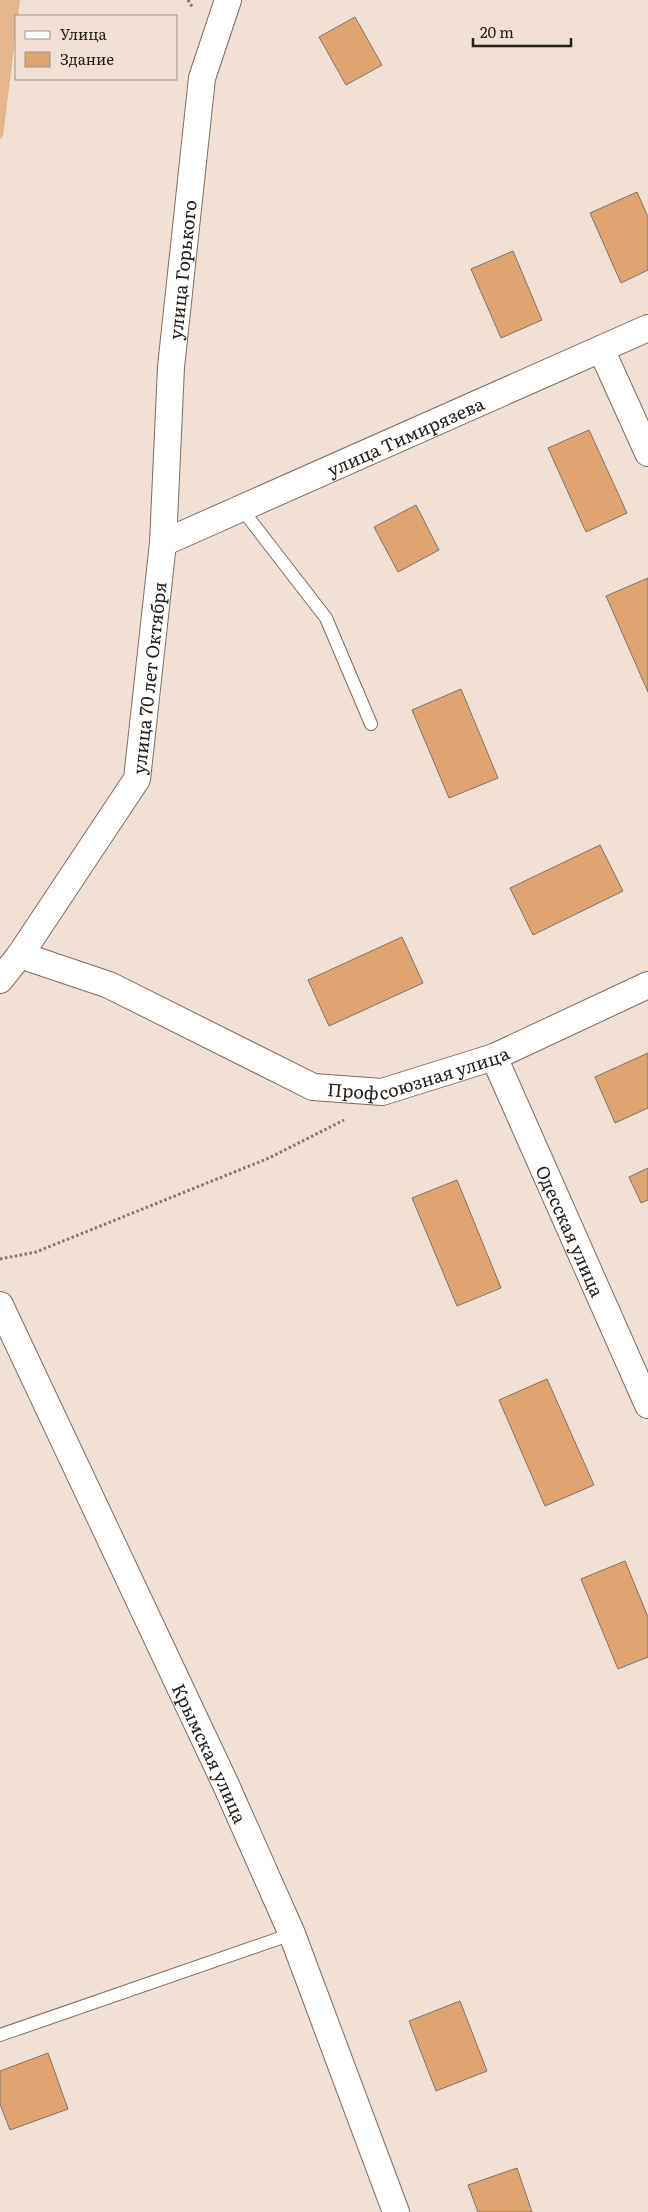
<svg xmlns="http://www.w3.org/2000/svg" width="648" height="2212" viewBox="0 0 648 2212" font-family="Literata,serif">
<rect width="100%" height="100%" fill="#f1e0d3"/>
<path fill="#e5b58d" d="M0,0h20l-2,16h-2v16l-13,104 -3,3z"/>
<path fill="#e0a472" stroke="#807266" d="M355,17l27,48 -36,20 -27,-48z
M637,192l11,25v53l-27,13 -31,-70z
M513,251l29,69 -41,18 -30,-69z
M589,430l38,83 -41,19 -38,-84z
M416,505l23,45 -41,22 -24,-45z
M648,578v114l-42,-96z
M461,689l37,89 -49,20 -37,-88z
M600,845l23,46 -90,44 -23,-47z
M402,937l21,46 -94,43 -21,-46z
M648,1053v55l-33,15 -20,-46z
M648,1168v32l-7,3 -12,-26z
M457,1180l44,108 -44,18 -45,-108z
M547,1379l47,106 -49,21 -46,-106z
M625,1561l23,56v40l-30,12 -37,-90z
M460,2001l27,70 -51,20 -27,-70z
M48,2053l20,56 -58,21 -10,-26v-33z
M517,2168l15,44h-54l-10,-27z"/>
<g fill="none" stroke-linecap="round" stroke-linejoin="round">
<g stroke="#7b6d62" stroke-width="14">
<path id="service" d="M241,508l85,110 45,106
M0,2035l292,-101"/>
</g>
<g stroke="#7b6d62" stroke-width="28">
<g id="minor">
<path d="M601,349l47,104"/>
<path id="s1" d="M163,543l485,-215"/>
<path id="s2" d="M20,955l89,30 204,102 69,5 112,-35 154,-72"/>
<path id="s3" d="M0,980l20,-25 117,-176 26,-236 8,-176 31,-289 26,-78"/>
<path id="s4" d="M494,1057l154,348"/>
<path id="s5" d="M0,1305l226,480 66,149 104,278"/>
</g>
</g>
<path stroke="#847870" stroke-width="3" stroke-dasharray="2.5 2.5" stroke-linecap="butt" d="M188,0l5,8
M0,1259l36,-7 233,-94 75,-38"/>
<use href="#service" stroke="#fff" stroke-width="12"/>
<use href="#minor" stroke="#fff" stroke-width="26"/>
</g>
<g text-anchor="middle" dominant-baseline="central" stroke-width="4.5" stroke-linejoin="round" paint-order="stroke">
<g font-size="18" fill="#26201b" stroke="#f1e0d3">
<text stroke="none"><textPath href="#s3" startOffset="755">улица Горького</textPath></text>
<text stroke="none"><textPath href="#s1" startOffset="265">улица Тимирязева</textPath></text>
<text stroke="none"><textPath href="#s3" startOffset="345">улица 70 лет Октября</textPath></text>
<text stroke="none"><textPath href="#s2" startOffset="430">Профсоюзная улица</textPath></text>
<text stroke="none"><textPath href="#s4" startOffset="190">Одесская улица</textPath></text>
<text stroke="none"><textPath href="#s5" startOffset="495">Крымская улица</textPath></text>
</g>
</g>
<rect x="15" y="15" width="162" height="65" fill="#f1e0d3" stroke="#a09389"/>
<rect x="25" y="31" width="25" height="8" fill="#ffffff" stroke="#a09389"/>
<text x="60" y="40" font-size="15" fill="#26201b">Улица</text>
<rect x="25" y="52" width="25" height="15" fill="#e0a472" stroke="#a09389"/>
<text x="60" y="65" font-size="15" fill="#26201b">Здание</text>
<path d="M473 38v8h98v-8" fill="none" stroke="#26201b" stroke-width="2.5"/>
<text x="480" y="38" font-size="15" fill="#26201b" stroke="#f1e0d3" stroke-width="4" paint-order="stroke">20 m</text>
</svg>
